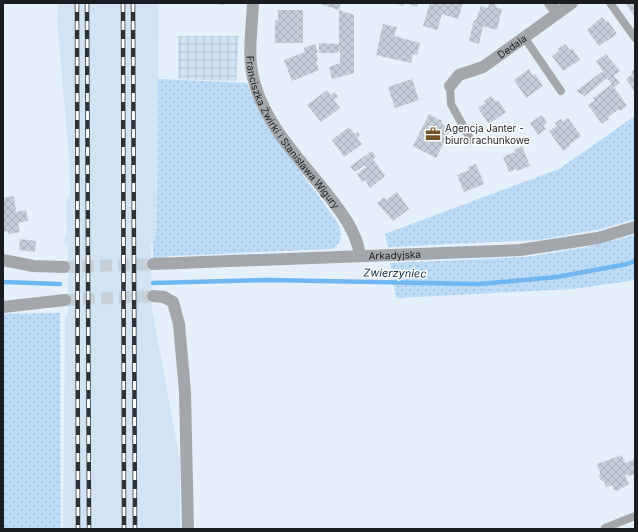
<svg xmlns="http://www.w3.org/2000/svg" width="638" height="532" viewBox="0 0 638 532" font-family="Inter,sans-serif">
<defs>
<pattern id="industrial-grid" width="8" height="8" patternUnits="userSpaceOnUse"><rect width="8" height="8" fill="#d2e4f3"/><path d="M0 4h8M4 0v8" fill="none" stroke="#b4c3d0"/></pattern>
<pattern id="green-dots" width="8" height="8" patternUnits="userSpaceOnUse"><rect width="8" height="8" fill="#bbdbf7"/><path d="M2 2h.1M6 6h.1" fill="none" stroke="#a0bcd3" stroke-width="1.8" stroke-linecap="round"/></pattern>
<pattern id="building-cross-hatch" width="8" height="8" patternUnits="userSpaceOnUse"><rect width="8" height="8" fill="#c3ced8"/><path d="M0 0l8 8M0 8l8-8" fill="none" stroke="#a7b0b9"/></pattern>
</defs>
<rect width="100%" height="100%" fill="#e5f0fa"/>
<path fill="#d2e4f3" d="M58,3h101l-2,224 -4,18h-2l1,68 1,1 27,146v69h-117l2,-212 3,-3v-68l-4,-2v-4l3,-9 -1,-29 4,-8 -1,-36 -12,-139z"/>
<path fill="url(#industrial-grid)" d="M178,36h61l-3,45 -58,-2z"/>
<path fill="url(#green-dots)" d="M158,79l89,4 15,35 10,15 63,86c7,11 10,22 -3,30l-162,7 -17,4v-15l4,-18z
M635,116v103l-34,10 -63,11 -150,7 -3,-13 174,-65z
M635,235v44l-5,2 -57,8 -177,9 -6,-35 136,-6 56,-9z
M60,313l1,216h-58v-215z"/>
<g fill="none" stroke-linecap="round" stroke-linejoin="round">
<path stroke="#70b7f2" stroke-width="4.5" d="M3,282l57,2
M153,283l115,-3 211,4 78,-7 70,-13 8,-3"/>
</g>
<path fill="url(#building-cross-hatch)" d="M214,3h11v2l-11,-1z
M320,3h21l-2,7 15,5v58l-22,6 -3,-12 11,-4v-13l-3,3h-18v-10l20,1v-34l-19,-6z
M394,3h10l-1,3z
M406,3h12l-1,4z
M430,3h33l-5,16 -16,-5 -5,16 -14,-4z
M489,3l7,1 -1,3 7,2 -5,21 -14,-4 -4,18 -10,-3 5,-21h2l5,-14 7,2z
M628,3h7v14l-9,-13z
M278,10h25v33h-28v-23l3,1z
M602,17l4,5 2,-1 9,13 -18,12 -12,-16z
M383,24l14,3 -3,9 26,7 -3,12 -4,-1 -2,9 -35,-8z
M315,44l3,8 -2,1 2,7 -2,1 3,9 -27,11 -8,-21 21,-8 -1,-4z
M565,44l5,6 2,-2 8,12 -17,11 -11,-15 7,-5 -1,-2z
M606,54l14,17 -6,5 6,7 -6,4 13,19 -7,5 -1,-2 -11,8 1,2 -7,5 -14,-19 7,-5 -2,-2 19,-14 -5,-6 -22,18 -9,-5 27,-20 -7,-10z
M529,69l4,7 2,-2 8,12 -17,12 -12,-18z
M635,69v23l-9,-13 7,-5 -2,-2z
M412,79l7,21 -24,8 -7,-21z
M327,90l4,5 4,-3 3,5 -4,3 6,8 -19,14 -14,-17z
M491,96l5,6 2,-2 8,12 -17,12 -11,-16 8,-5 -2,-2z
M429,114l13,7 -1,2 10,6 -15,29 -23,-12z
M542,115l5,8 -4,3 3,3 -8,6 -8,-12z
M568,118l13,18 -12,9 1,1 -7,5 -14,-20 8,-5 -2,-3 6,-4 2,3z
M349,127l6,7 3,-2 2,3 -3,3 5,6 -18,13 -12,-17z
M522,146l8,20 -13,5 -1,-2 -7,3 -6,-15 12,-5 -1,-2z
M372,151l4,6 -3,2 12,17 -15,12 -5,-8 -3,2 -5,-8 9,-7 -1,-2 -10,7 -5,-6z
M476,164l8,20 -20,8 -7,-17 12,-5 -1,-3z
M397,192l12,17 -16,12 -16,-18 7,-6 2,3z
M14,196l2,16 10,-2 2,11 -10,2 2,9 -11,2 -1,-3 -5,1v-34z
M20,239l16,2 -1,11 -16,-2z
M622,455l3,8 10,-4v15l-6,2 -1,-2 -3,1 4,9 -12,7 -3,-1 -2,-5 -6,2 -2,-5 -3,-2 -2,-4 1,-4 -3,-8z"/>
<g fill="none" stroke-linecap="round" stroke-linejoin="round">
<path stroke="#c6d0d9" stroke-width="12" stroke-dasharray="12 6" stroke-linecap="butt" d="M64,267l89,-3
M65,300l88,-4"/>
<path stroke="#a3a7ac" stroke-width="8" d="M610,3l25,35
M524,37l37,54
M450,86l1,18 20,36
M605,528l30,-12"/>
<g stroke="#a3a7ac" stroke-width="12">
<path id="s1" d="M253,3c-1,25 -6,54 1,78 11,43 44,76 70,109 15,19 33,41 36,66"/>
<path d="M550,3l8,10"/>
<path id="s2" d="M450,86l9,-11 24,-8 89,-64"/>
<path d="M3,260l30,6 31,1"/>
<path id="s3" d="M153,264l367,-14 78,-12 37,-11"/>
<path d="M153,296l11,1 9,5 6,22 6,68 3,137"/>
<path d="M3,307l62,-7"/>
</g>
<g stroke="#2e3237" stroke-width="4.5">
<path id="rail" d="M77,3l1,526
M87,3l2,526
M123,3l1,526
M133,3l2,526"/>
</g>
<use href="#rail" stroke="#fff" stroke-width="3" stroke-dasharray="9" stroke-linecap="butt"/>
</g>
<defs>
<g id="office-bare" transform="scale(1.2)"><path d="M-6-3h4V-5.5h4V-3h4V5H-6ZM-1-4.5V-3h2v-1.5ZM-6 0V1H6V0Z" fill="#75512b" stroke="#fff" stroke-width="2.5" paint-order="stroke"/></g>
</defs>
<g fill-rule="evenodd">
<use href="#office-bare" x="433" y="134"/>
</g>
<g text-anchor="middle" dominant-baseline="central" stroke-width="3" stroke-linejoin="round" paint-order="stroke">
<g font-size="10" fill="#191d21" stroke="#fff">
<text stroke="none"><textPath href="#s2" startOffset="75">Dedala</textPath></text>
<text stroke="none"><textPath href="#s1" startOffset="142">Franciszka Żwirki i Stanisława Wigury</textPath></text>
<text stroke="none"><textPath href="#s3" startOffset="242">Arkadyjska</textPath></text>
</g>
<g font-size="10" fill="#191d21" stroke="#fff" text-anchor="start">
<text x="445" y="128">Agencja Janter -<tspan x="445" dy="12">biuro rachunkowe</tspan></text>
</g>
<g font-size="11" font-style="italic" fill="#0d2c43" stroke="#fff">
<text transform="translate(395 273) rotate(1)">Zwierzyniec</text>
</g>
</g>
<rect width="638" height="532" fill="none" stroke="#191d21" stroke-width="8"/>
</svg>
